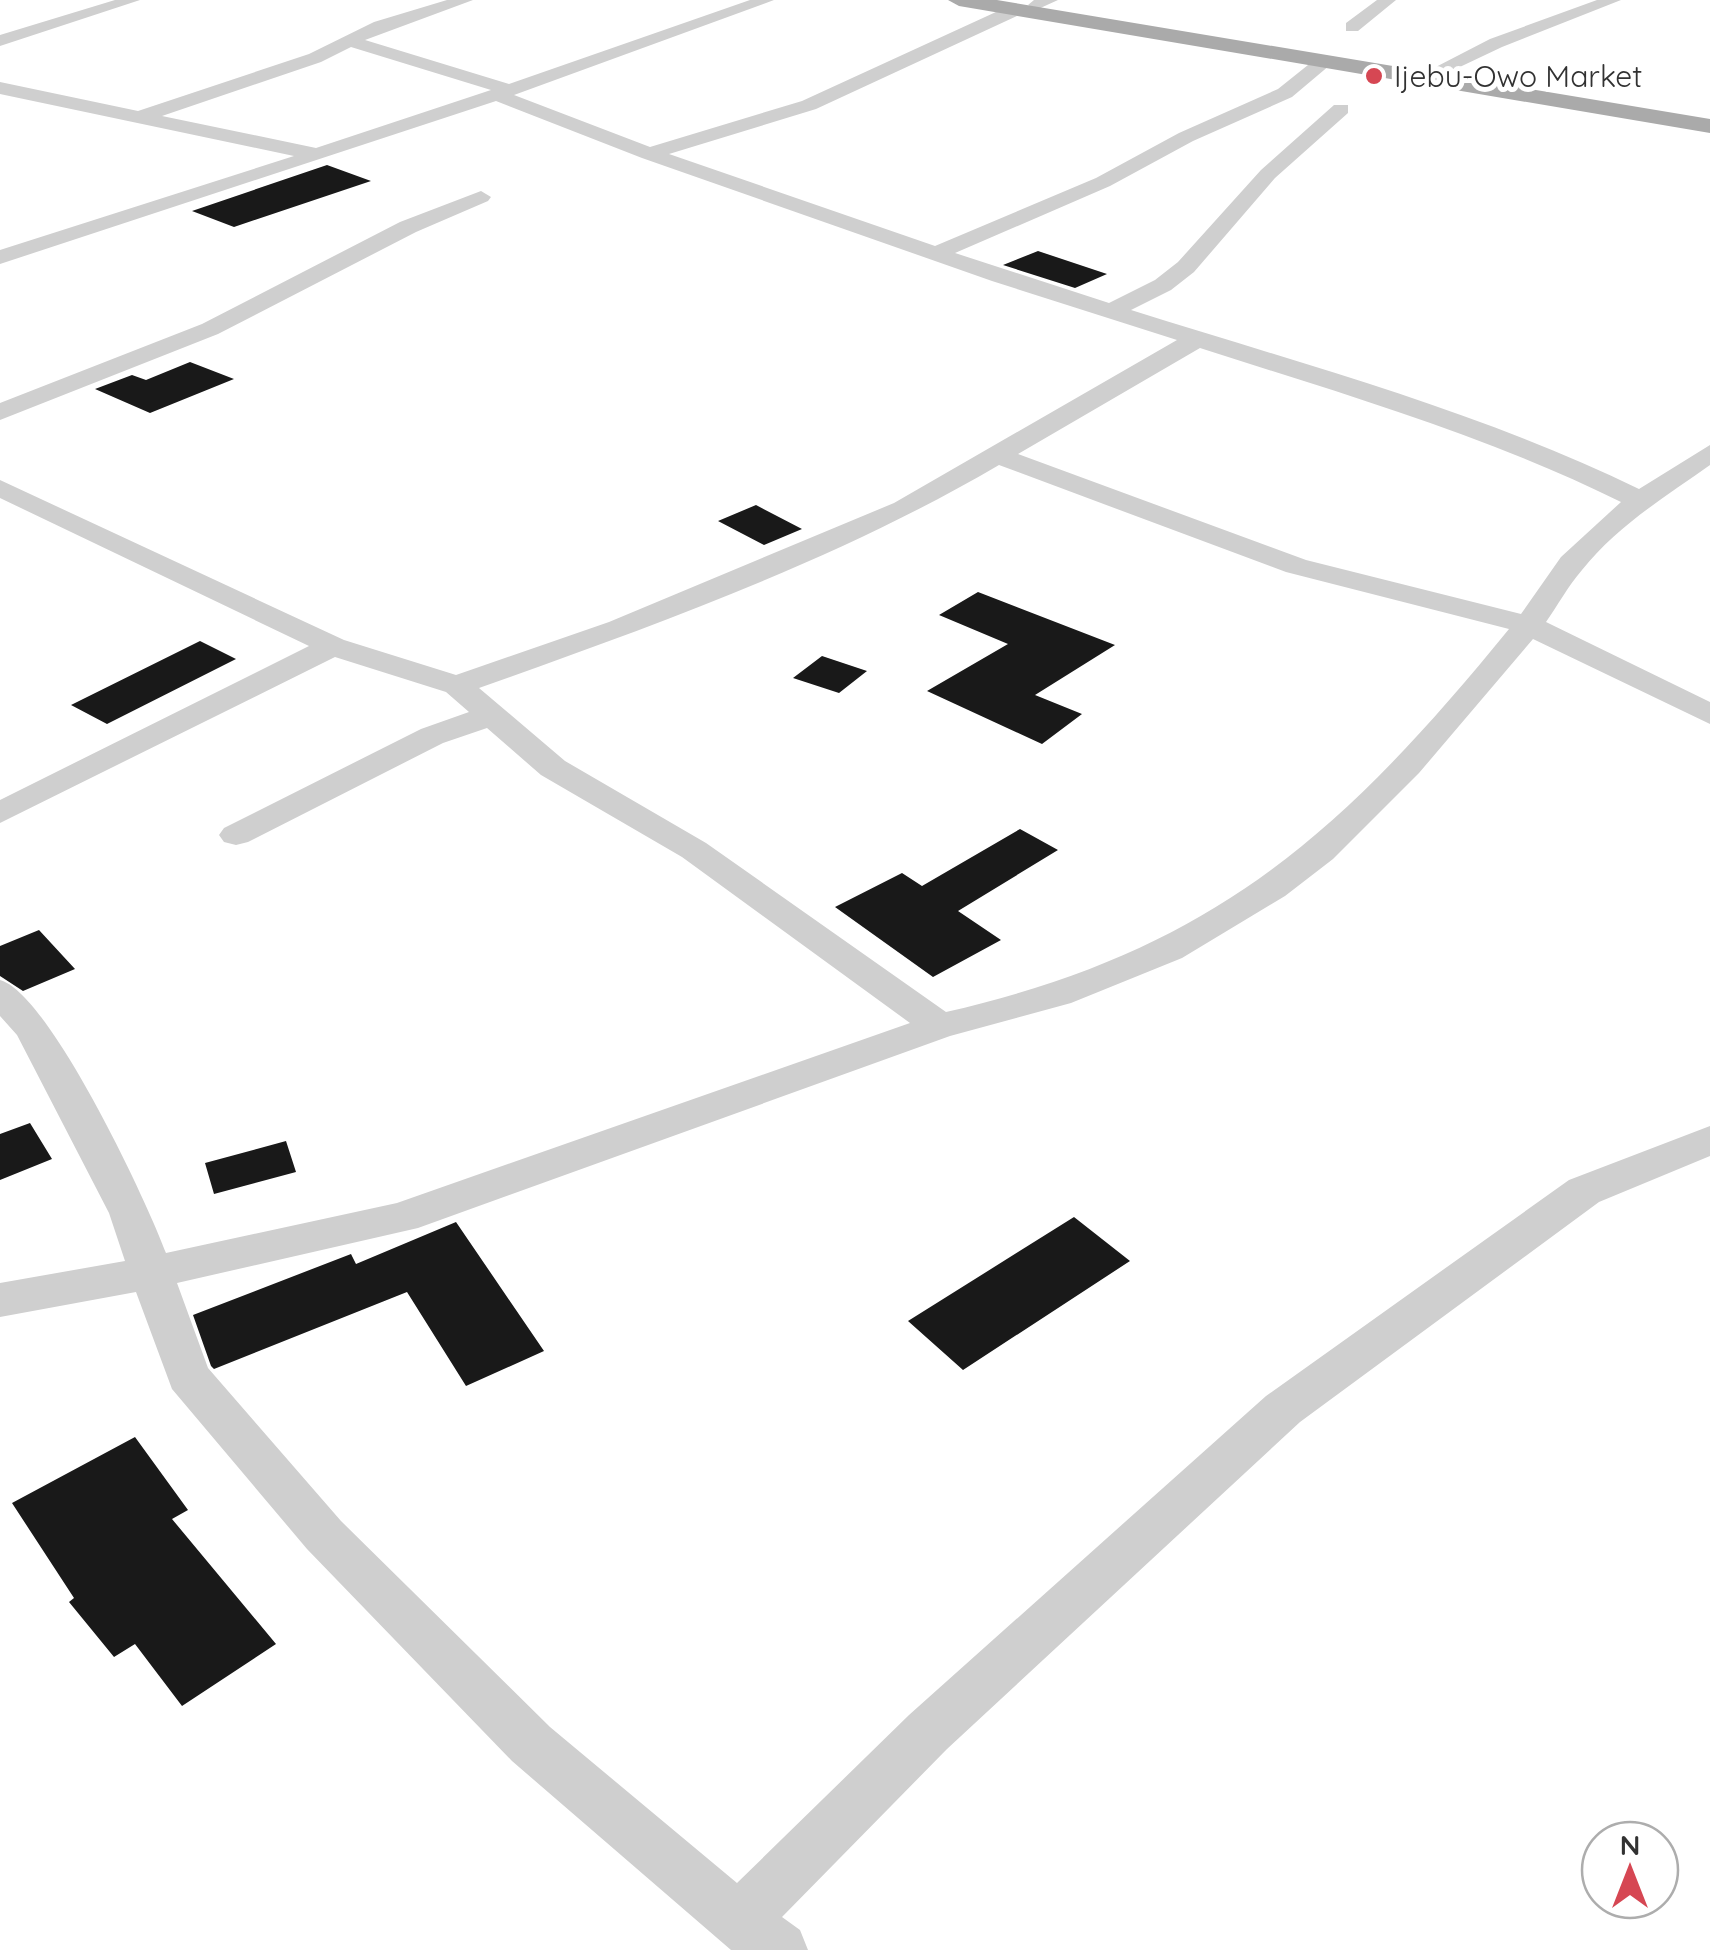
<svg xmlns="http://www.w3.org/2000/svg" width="1710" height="1950" viewBox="0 0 1710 1950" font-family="Quicksand,sans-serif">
<rect width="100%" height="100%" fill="#fff"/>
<path fill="#191919" d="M327,165l44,16 -137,46 -42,-16z
M1038,251l69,23 -32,14 -72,-23z
M190,362l44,17 -84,34 -55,-24 37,-14 14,5z
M756,505l46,24 -38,16 -46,-24z
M978,592l137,53 -80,50 47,19 -40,30 -115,-53 81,-47 -69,-29z
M200,641l36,18 -129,65 -36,-19z
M822,656l45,15 -28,22 -46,-15z
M1020,829l38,21 -100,61 43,29 -68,37 -98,-70 67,-34 20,13z
M39,930l36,39 -52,22 -23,-15v-30z
M30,1123l22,36 -52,21v-46z
M286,1141l10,31 -82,22 -9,-31z
M1074,1217l56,44 -167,109 -55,-49z
M456,1222l88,129 -78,35 -59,-94 -193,77 -3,-3 -18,-51 158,-61 5,10z
M135,1437l53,73 -16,9 104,125 -94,62 -47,-62 -21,13 -45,-55 5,-4 -62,-95z"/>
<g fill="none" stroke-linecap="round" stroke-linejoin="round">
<path fill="#cfcfcf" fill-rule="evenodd" d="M115,0h25l-140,46v-11z
M447,0h26l-108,40 144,44 241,-84h24l-260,95 136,52 152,-46 207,-95h12v8l-205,95 -147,45 266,92 161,-68 83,-45 99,-44 40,-32h12v8l-38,32 -99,44 -83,45 -155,67 154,50 46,-23 23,-18 83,-92 73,-65h14v8l-73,65 -81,94 -23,18 -40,20c171,54 346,100 508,179l71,-44v20c-45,32 -93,61 -128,105 -14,16 -24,35 -36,52l164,80v22l-177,-85 -114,134 -86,86 -48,37 -103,62 -111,45 -121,33 -532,192 -241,55 31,85 133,153 209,206 187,156 172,-168 357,-319 303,-216 141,-54v30l-111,46 -299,220 -353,327 -165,168 18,13 8,20h-77l-219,-189 -205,-212 -135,-160 -36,-97 -136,25v-34l125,-22 -16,-48 -92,-178 -17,-19v-36c49,13 147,221 166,273l231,-50 513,-180 -228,-166 -141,-82 -54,-47 -44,15 -195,99 -12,3 -12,-3 -5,-7 5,-7 197,-99 48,-17 -23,-20 -111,-35 -335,166v-23l309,-154 -309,-148v-18l344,160 112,35 153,-53 285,-119 283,-163 -185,-59 -350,-123 -146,-57 -496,163v-14l294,-94 -294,-62v-12l138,29 171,-57 65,-32zM351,47l140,43 -175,58 -154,-32 159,-54zM1200,348c143,46 286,87 421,154l-60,55 -40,57 -215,-54 -288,-106zM999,465l287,107 223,57c-168,206 -297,322 -563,383l-240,-169 -141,-82 -86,-73c177,-63 358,-128 520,-223z
M1058,0l-22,10 -8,-5 6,-5z
M1377,0h19l-38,31h-12v-8z
M1597,0h24l-119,47 -57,27h-12l-3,-4 60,-31z
M481,191l10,6 -3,4 -72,31 -198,102 -218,86v-17l202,-79 198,-102z"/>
<path fill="#aaa" fill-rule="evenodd" d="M948,0h49l713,119v14l-751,-127z"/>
</g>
<circle fill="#d64753" stroke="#fff" stroke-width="4" cx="1374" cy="76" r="10"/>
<g text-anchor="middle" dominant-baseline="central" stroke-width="10" stroke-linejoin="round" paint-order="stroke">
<g font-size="30" fill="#323232" stroke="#fff" text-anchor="start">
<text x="1394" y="76">Ijebu-Owo Market</text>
</g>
</g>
<g transform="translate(1630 1870)"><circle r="48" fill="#ffffff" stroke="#adadad" stroke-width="2.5"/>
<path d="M0-8L18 38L0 25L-18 38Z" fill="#d64753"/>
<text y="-15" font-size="28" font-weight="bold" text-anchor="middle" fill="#323232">N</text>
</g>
</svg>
